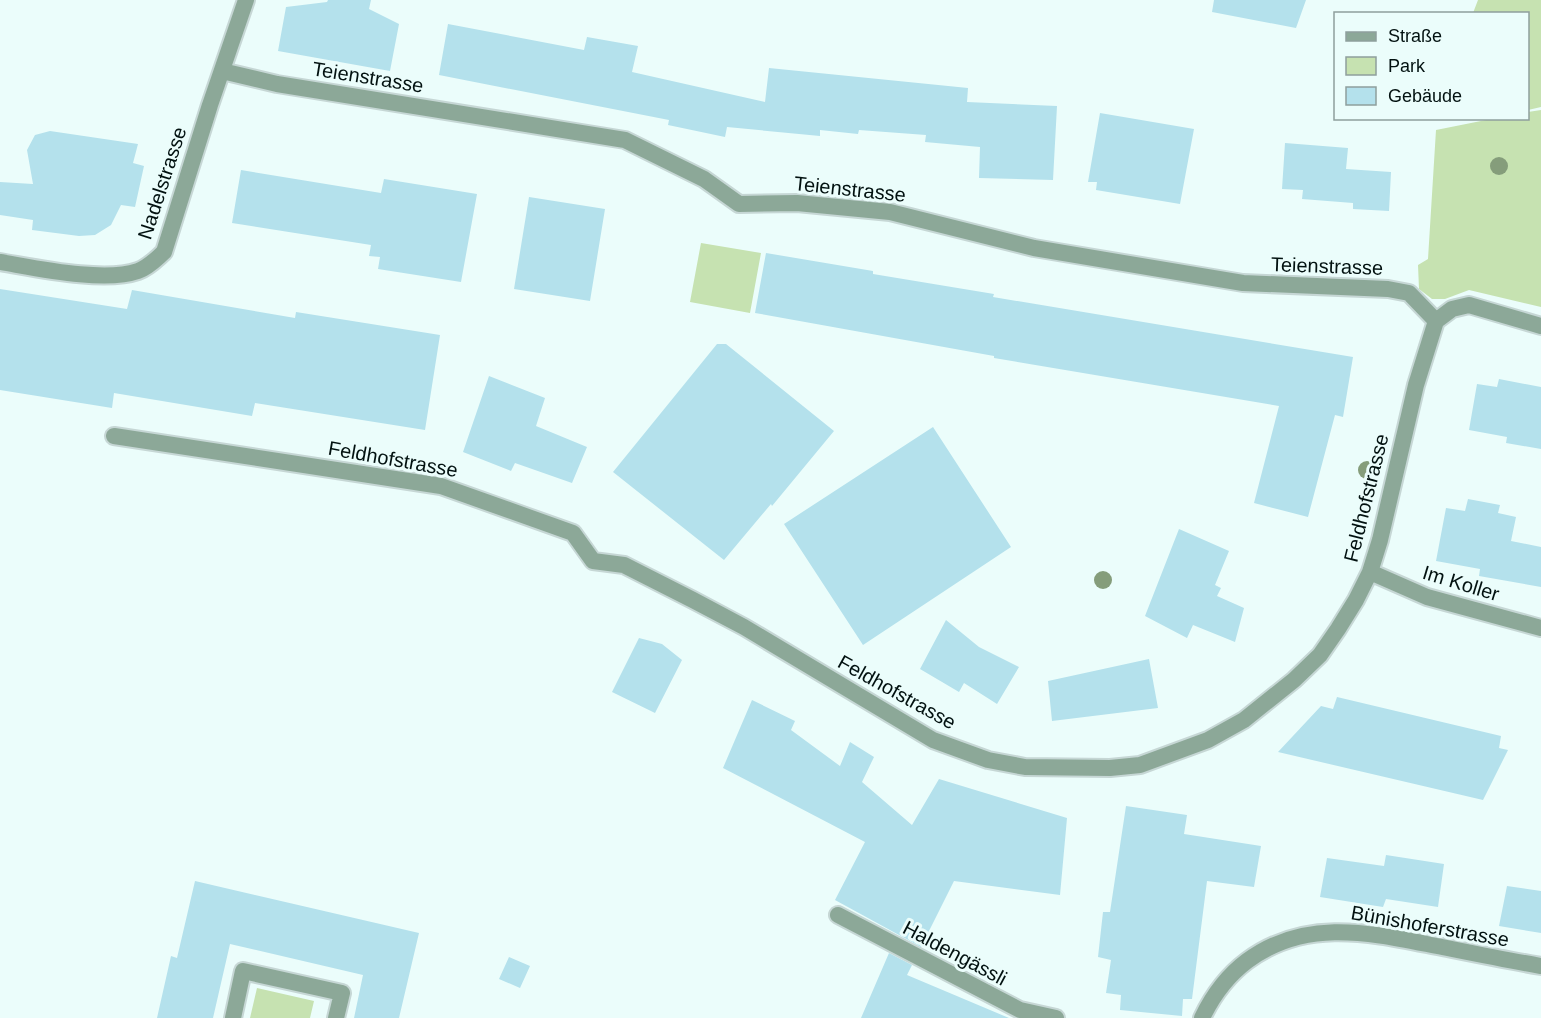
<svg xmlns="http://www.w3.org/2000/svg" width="1541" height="1018" viewBox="0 0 1541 1018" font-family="Helvetica,sans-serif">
<rect width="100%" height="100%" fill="#ebfdfb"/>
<path fill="#c6e2b1" d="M1478,0h63v107l-13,3v-96l-55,-1z
M1541,110v197l-72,-17 -24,9h-13l-13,-10 -1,-24 10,-6 8,-129 55,-11 37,-1v-6z
M701,243l60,10 -11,60 -60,-11z
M257,988l57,13 -4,17h-60z"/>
<path fill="#b4e1ec" d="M328,0h43l-2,9 30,15 -9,47 -112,-20 8,-44 41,-5z
M1214,0h92l-10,28 -84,-16z
M448,24l136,26 3,-13 51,9 -6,26 133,30 4,-34 199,20 -1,14 90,4 -4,74 -74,-2 1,-31 -55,-5 1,-7 -67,-5 -1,4 -38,-4v6l-93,-9 -2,10 -57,-12 1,-5 -230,-45z
M1100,113l94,16 -14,75 -84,-14 1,-8h-9z
M50,131l88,13 -5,19 11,3 -9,41 -14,-2 -10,20 -16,10 -16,1 -47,-6 1,-10 -33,-5v-33l33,2 -6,-34 8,-15z
M1285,143l63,5 -2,21 45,3 -2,39 -36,-2v-6l-51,-4 1,-9 -21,-1z
M241,170l140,23 3,-14 93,15 -16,88 -83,-13 2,-12 -11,-1 2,-11 -139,-22z
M529,197l76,12 -15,92 -76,-12z
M766,253l107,18v3l121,20 -1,3 360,60 -10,60 -8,-2 -27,102 -54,-14 25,-97 -285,-48v-2l-239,-43z
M0,289l127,20 5,-19 163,28 1,-6 144,23 -15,95 -170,-27 -3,13 -138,-23 -2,15 -112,-18z
M717,344h9l108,87 -62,75 -1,-2 -47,56 -111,-88z
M489,376l56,22 -9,28 51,21 -15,36 -57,-20 -4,8 -48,-19z
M1499,379l42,8v62l-35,-6 1,-6 -38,-7 8,-46 20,3z
M933,427l78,120 -148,98 -79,-121z
M1468,499l32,6 -2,8 18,4 -5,24 30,6v40l-62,-11 1,-7 -44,-8 10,-53 19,3z
M1179,529l50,22 -14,34 6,3 -4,8 27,12 -9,34 -42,-17 -6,13 -42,-22z
M946,620l33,27 40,20 -22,37 -33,-21 -5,9 -39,-23z
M639,638l23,6 20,16 -27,53 -43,-21z
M1149,659l9,49 -106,13 -4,-40z
M1337,697l164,39 -2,12 9,2 -25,50 -205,-48 43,-46 12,3z
M752,700l43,21 -4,9 49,36 10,-24 24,15 -12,25 50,43 27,-46 128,39 -7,77 -106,-14 -33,66 -86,-47 30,-58 -142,-74z
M1126,806l61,9 -3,19 77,12 -7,41 -47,-6 -15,118h-9l-1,17 -62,-6 1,-15 -15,-2 5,-33 -13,-3 5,-45h7z
M1386,855l58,9 -6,43 -52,-8 -3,8 -63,-10 7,-39 57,8z
M195,881l224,52 -20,85h-45l9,-43 -133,-31 -17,74h-56l14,-62 6,2z
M1507,886l34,5v42l-42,-7z
M889,953l23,12 -5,10 102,43h-148z
M509,957l21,9 -10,22 -21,-9z"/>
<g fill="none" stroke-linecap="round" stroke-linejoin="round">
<g stroke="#c6d7d5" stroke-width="20">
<path id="pedestrian" d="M233,1018l10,-47 99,22 -6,25"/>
</g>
<g stroke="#c6d7d5" stroke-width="20">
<path id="minor" d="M222,71l55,13 348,56 79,39 35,25 58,-1 93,9 144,36 209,35 145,6 21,4 27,28 16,-12 17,-4 72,21
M0,262c36,6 104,21 138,9 11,-4 18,-12 26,-19l46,-147 36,-105
M114,436l327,50 132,47 20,28 31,4 69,35 51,27 189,113 55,20 37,7 85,1 30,-3 68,-25 36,-20 50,-40 26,-25 18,-26 18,-29 14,-28 10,-32 36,-155 20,-64
M1370,572l57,25 114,31
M838,915l182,95 36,8
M1202,1018c11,-23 25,-42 45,-57 59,-44 124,-28 190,-15 35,7 69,14 104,20"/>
</g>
<use href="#pedestrian" stroke="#8ca898" stroke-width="16"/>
<use href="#minor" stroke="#8ca898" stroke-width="16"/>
</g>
<g fill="#859d7b">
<circle cx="1499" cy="166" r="9"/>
<circle cx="1367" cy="470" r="9"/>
<circle cx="1103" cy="580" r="9"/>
</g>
<g text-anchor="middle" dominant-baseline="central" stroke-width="6" stroke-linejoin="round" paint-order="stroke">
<g font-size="20" fill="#021110" stroke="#ebfdfb">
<text transform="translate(368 77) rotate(9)">Teienstrasse</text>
<text transform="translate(162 183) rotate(-72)">Nadelstrasse</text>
<text transform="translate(850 189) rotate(6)">Teienstrasse</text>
<text transform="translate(1327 266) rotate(2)">Teienstrasse</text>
<text transform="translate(393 459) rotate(10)">Feldhofstrasse</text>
<text transform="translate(1366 498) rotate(-76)">Feldhofstrasse</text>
<text transform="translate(1461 583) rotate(17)">Im Koller</text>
<text transform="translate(897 692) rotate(29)">Feldhofstrasse</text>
<text transform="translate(1430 926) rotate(10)">Bünishoferstrasse</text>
<text transform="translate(955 953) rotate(28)">Haldengässli</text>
</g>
</g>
<rect x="1334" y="12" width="195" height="108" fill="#ebfdfb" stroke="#8e9f9d" stroke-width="1.5"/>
<rect x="1346" y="32" width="30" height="9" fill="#8ca898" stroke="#8e9f9d" stroke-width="1.5"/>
<text x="1388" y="42" font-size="18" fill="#021110">Straße</text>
<rect x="1346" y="57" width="30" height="18" fill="#c6e2b1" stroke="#8e9f9d" stroke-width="1.5"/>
<text x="1388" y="72" font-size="18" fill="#021110">Park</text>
<rect x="1346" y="87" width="30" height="18" fill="#b4e1ec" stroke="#8e9f9d" stroke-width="1.5"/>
<text x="1388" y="102" font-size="18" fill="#021110">Gebäude</text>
</svg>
